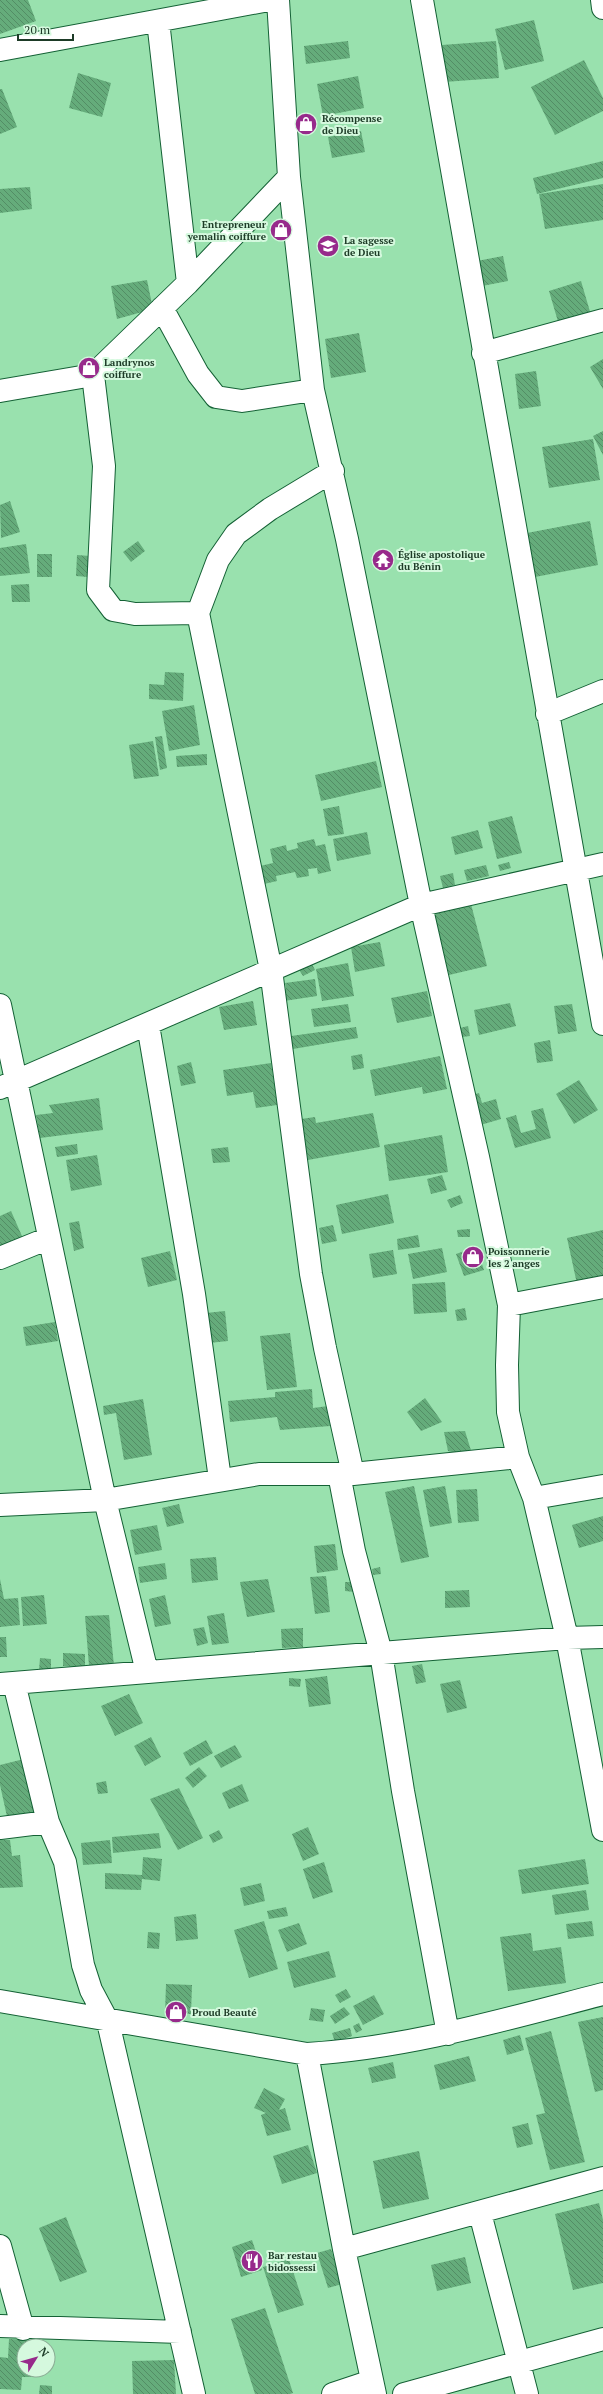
<svg xmlns="http://www.w3.org/2000/svg" width="603" height="2394" viewBox="0 0 603 2394" font-family="'PT Serif',serif">
<defs>
<pattern id="building-back-hatch" width="6" height="6" patternUnits="userSpaceOnUse"><rect width="6" height="6" fill="#65ac7b"/><path d="M-1 5l2 2M0 0l6 6M5-1l2 2" fill="none" stroke="#538d65"/></pattern>
</defs>
<rect width="100%" height="100%" fill="#99e1ae"/>
<path fill="url(#building-back-hatch)" d="M0,0h28l8,21 -36,13z
M534,20l10,41 -39,9 -10,-41z
M348,41l2,17 -44,6 -2,-18z
M496,41l3,37 -55,4 -2,-37z
M584,60l19,38v13l-48,24 -24,-48z
M78,73l33,10 -9,34 -33,-9z
M358,76l6,32 -41,8 -6,-32z
M0,89h2l15,38 -17,7z
M361,131l4,21 -33,6 -4,-21z
M603,161v17l-66,16 -4,-16z
M603,184v36l-58,9 -6,-35z
M30,187l2,22 -32,4v-24z
M503,256l5,25 -26,5 -5,-25z
M147,280l6,29 -36,10 -6,-33z
M581,281l10,34 -32,10 -10,-34z
M359,333l7,39 -35,6 -6,-39z
M603,359v30l-13,-22z
M536,371l5,35 -22,3 -4,-35z
M603,431v24l-10,-19z
M593,439l7,41 -51,8 -7,-41z
M10,501l10,31 -19,6 -1,-33z
M590,521l8,44 -63,12 -8,-44z
M138,541l7,10 -14,11 -8,-10z
M26,544l4,29 -30,3v-28z
M37,554h15v23h-15z
M77,555l13,1 -2,21 -12,-1z
M29,584l1,18h-18l-1,-17z
M165,672l19,1 -1,28 -34,-2v-15l15,1z
M194,705l6,40 -31,6 -7,-40z
M162,736l5,32 -7,2 -5,-33z
M153,741l6,35 -25,3 -5,-34z
M207,754v11l-30,2 -1,-11z
M376,761l6,26 -61,14 -6,-26z
M339,806l5,28 -16,2 -5,-27z
M512,816l10,37 -25,6 -9,-37z
M478,830l5,18 -28,7 -4,-18z
M367,832l4,22 -34,7 -4,-22z
M314,839l2,7 9,-2 6,27 -13,3 -1,-6 -9,1 1,7 -12,2 -2,-6 -19,4 1,5 -13,3 -4,-18 13,-3 -3,-14 16,-4 1,6 11,-3 -1,-5z
M509,862l2,6 -11,3 -2,-6z
M486,865l3,11 -22,5 -3,-11z
M453,873l2,12 -12,3 -3,-12z
M471,904l16,62 -38,9 -15,-61z
M380,942l5,24 -30,6 -4,-25z
M311,962l4,8 -12,6 -5,-8z
M348,963l6,33 -32,5 -6,-32z
M315,979l2,17 -33,5 -2,-11 4,-1 -1,-6z
M427,991l5,25 -35,7 -6,-25z
M253,1001l4,24 -33,5 -5,-23z
M510,1003l6,23 -37,9 -5,-25z
M348,1004l3,18 -37,5 -3,-18z
M572,1004l5,27 -19,3 -4,-28z
M468,1026l2,10 -8,1 -2,-9z
M356,1027l2,11 -65,11 -2,-13z
M550,1040l3,21 -16,2 -3,-20z
M362,1054l2,14 -11,2 -2,-14z
M440,1056l7,33 -24,5 -1,-7 -47,9 -5,-26z
M191,1062l5,21 -15,3 -4,-20z
M271,1063l6,42 -21,3 -3,-16 -26,4 -4,-26z
M579,1080l19,30 -24,14 -18,-30z
M479,1093l3,10 14,-4 5,20 -24,7 -9,-30z
M99,1098l4,32 -63,8 -4,-23 17,-2 -4,-8z
M543,1108l8,30 -36,10 -9,-30 10,-3 5,18 15,-4 -5,-18z
M373,1113l7,34 -72,13 -7,-41 14,-2 1,6z
M442,1135l6,37 -59,9 -5,-36z
M77,1144l1,10 -21,3 -2,-10z
M228,1147l2,15 -17,1 -2,-14z
M97,1155l5,30 -31,6 -5,-31z
M442,1175l5,15 -16,4 -4,-15z
M388,1194l6,29 -52,11 -6,-29z
M460,1195l3,8 -12,5 -4,-8z
M11,1211l14,32 -25,11v-38z
M79,1221l5,27 -10,3 -5,-28z
M333,1225l4,16 -15,3 -3,-16z
M470,1229v8h-12l-1,-7z
M603,1230v49l-26,5 -10,-46z
M418,1235l2,12 -22,3 -1,-11z
M476,1247l8,23 -20,6 -8,-22z
M442,1248l5,24 -34,7 -5,-25z
M393,1250l4,24 -24,4 -4,-24z
M170,1251l7,29 -29,7 -7,-29z
M445,1282l2,30 -33,2 -2,-30z
M465,1308l2,12 -10,1 -2,-11z
M225,1311l3,30 -19,2 -3,-30z
M55,1322l3,19 -32,5 -3,-19z
M290,1333l7,54 -30,3 -7,-54z
M312,1389l1,19 15,-2 2,20 -50,4 -3,-13 -47,5 -2,-21 47,-4v-5z
M425,1398l17,24 -21,9 -14,-19z
M143,1399l9,56 -28,5 -8,-47 -12,2 -1,-9z
M465,1431l8,26 -25,-6 -4,-19z
M414,1486l15,71 -28,6 -16,-71z
M445,1486l7,37 -22,4 -7,-37z
M477,1489l2,32 -21,2 -2,-33z
M179,1504l5,19 -17,4 -5,-19z
M603,1516v25l-24,7 -7,-23z
M157,1525l5,25 -27,5 -5,-25z
M335,1544l3,26 -21,3 -3,-27z
M216,1557l2,23 -26,3 -2,-24z
M165,1563l2,16 -27,4 -2,-16z
M380,1567l1,7 -8,1 -1,-6z
M326,1576l4,36 -15,2 -5,-37z
M0,1579l4,20 14,-1 2,27 -20,2z
M268,1579l7,33 -28,5 -7,-35z
M345,1582h10v10l-10,-1z
M469,1590l1,17 -25,1v-17z
M44,1595l3,29 -24,2 -2,-29z
M165,1595l6,29 -16,3 -6,-28z
M224,1613l5,30 -17,2 -5,-29z
M109,1615l5,51h-25l-4,-50z
M204,1627l4,16 -11,3 -4,-17z
M303,1628v19l-21,1 -1,-19z
M0,1637h6l1,20h-7z
M63,1653l22,1v13l-22,-1z
M40,1658l11,1v12l-12,-1z
M422,1664l4,18 -10,2 -4,-18z
M327,1676l4,28 -22,3 -4,-28z
M289,1678l12,1 -1,8 -11,-1z
M460,1680l7,28 -20,5 -7,-29z
M129,1694l14,29 -28,13 -14,-30z
M151,1737l10,20 -16,9 -11,-20z
M206,1740l7,13 -23,13 -7,-13z
M235,1745l7,12 -21,11 -7,-12z
M24,1759l12,56 -28,6 -8,-36v-20z
M199,1767l8,9 -14,12 -8,-10z
M106,1781l2,12 -10,1 -2,-11z
M242,1784l7,17 -20,8 -7,-16z
M179,1788l24,50 -25,12 -28,-51z
M308,1827l11,27 -16,7 -11,-27z
M219,1830l4,8 -10,5 -4,-8z
M159,1833l2,15 -48,5 -1,-16z
M0,1840h10l2,16 8,-1 3,32 -23,1z
M110,1840l2,23 -29,2 -2,-22z
M143,1857l19,2 -2,22 -18,-2 -1,11 -36,-1v-16l37,2z
M585,1859l4,25 -67,10 -4,-24z
M324,1862l9,30 -20,7 -10,-30z
M261,1883l4,18 -21,5 -4,-18z
M586,1890l3,20 -34,5 -3,-20z
M286,1907l2,9 -19,3 -2,-8z
M196,1914l2,25 -22,2 -2,-24z
M264,1921l14,48 -29,9 -15,-48z
M592,1921l2,15 -26,3 -2,-15z
M299,1923l8,21 -20,8 -9,-22z
M148,1932l12,1 -1,16 -12,-1z
M531,1933l2,18 28,-4 5,36 -58,8 -8,-54z
M329,1951l7,26 -42,11 -7,-26z
M166,1984l26,1 -1,29 -26,-1z
M346,1989l5,8 -11,6 -5,-8z
M374,1995l10,19 -21,11 -10,-19z
M344,2007l6,7 -15,10 -5,-8z
M311,2008l14,2 -2,12 -14,-2z
M603,2017v73l-8,2 -17,-70z
M359,2023l3,7 -6,3 -3,-7z
M350,2028l2,8 -17,6 -3,-9z
M551,2031l34,131 -35,8 -14,-55 9,-2 -20,-75z
M520,2035l4,15 -17,5 -4,-15z
M469,2056l7,25 -36,9 -6,-25z
M393,2062l3,16 -24,5 -4,-15z
M264,2088l21,11 -6,11 6,-2 6,22 -24,6 -6,-21 5,-2 -12,-5z
M528,2123l5,21 -16,4 -5,-21z
M308,2145l9,28 -35,11 -9,-28z
M419,2151l10,48 -46,10 -10,-48z
M599,2203l4,17v63l-30,7 -18,-76z
M66,2217l21,55 -27,10 -21,-54z
M252,2240l10,30 -21,7 -9,-30z
M331,2249l11,35 -14,4 -11,-35z
M465,2257l6,26 -34,8 -6,-26z
M289,2259l15,46 -26,8 -15,-46z
M265,2308l28,85 -3,1h-35l-24,-75z
M9,2339l32,1 -1,6h-16v24h16l-1,7h-17l-1,13 -21,-1v-32l8,1z
M174,2360l2,34h-43l-1,-33z
M40,2385l12,1v8h-13z"/>
<g fill="none" stroke-linecap="round" stroke-linejoin="round">
<g stroke="#146135" stroke-width="24">
<path id="minor" d="M278,0l11,177 24,213 34,149 74,366 57,252 31,148 -2,60 1,47 10,45 16,41 33,140 36,192
M422,0l181,1024
M602,0l1,8
M158,21l30,262
M0,50l269,-50
M162,308l36,66 18,23 26,4 71,-11
M483,353l120,-33
M93,375l11,91 -6,124 15,20 22,4 63,-1
M0,391l93,-16 95,-92 101,-106
M333,471l-63,38 -34,25 -18,26 -20,53 73,357 40,304 14,74 28,126
M547,714l56,-23
M0,1005l105,495 42,172
M148,1025l46,269 26,185
M0,1088l421,-183 182,-41
M0,1258l49,-20
M509,1305l94,-18
M339,1474l15,77 27,102 22,138 45,243
M534,1498l69,-12
M0,1505l105,-5 154,-26h94l165,-17
M14,1683l34,139 17,40 18,103 8,25 17,32 86,372
M0,1684l567,-46 36,-1
M0,1828l48,-6
M0,2001l307,53c101,-6 199,-35 296,-60
M307,2054l37,195 31,145
M480,2213l47,181
M0,2246l23,83
M344,2249l259,-71
M0,2326l180,6
M333,2394l39,-13
M404,2394l199,-55"/>
</g>
<use href="#minor" stroke="#fff" stroke-width="22"/>
</g>
<defs>
<g id="shop-disc" transform="scale(1.15)"><circle r="9.5" fill="#972a8b" stroke="#d5f9de"/><path d="M-5-2.5h2.3a2.7 3.5 0 0 1 5.4 0H5L5.5 6h-11ZM-1.5-2.5h3a1.5 2.3 0 0 0-3 0Z" fill="#fff"/></g>
<g id="school-disc" transform="scale(1.15)"><circle r="9.5" fill="#972a8b" stroke="#d5f9de"/><path d="M0-5L7-2L0 1L-7-2ZM-4 1L0 2.5L4 1V4Q0 6-4 4Z" fill="#fff"/></g>
<g id="temple-disc" transform="scale(1.15)"><circle r="9.5" fill="#972a8b" stroke="#d5f9de"/><path d="M0-6L5-2H3V0L6.5 2.5H4V6H1.5V3h-3V6H-4V2.5H-6.5L-3 0V-2H-5Z" fill="#fff"/></g>
<g id="restaurant-disc" transform="scale(1.15)"><circle r="9.5" fill="#972a8b" stroke="#d5f9de"/><path d="M-5-6h1v4h1v-4h1v4h1v-4h1v5L-1.5 .5V6h-2V.5L-5-1ZM5-6V6H3V1.5H1.5Q1.5-4 5-6Z" fill="#fff"/></g>
</defs>
<g fill-rule="evenodd">
<use href="#shop-disc" x="306" y="124"/>
<use href="#shop-disc" x="281" y="230"/>
<use href="#school-disc" x="328" y="246"/>
<use href="#shop-disc" x="89" y="368"/>
<use href="#temple-disc" x="383" y="560"/>
<use href="#shop-disc" x="473" y="1257"/>
<use href="#shop-disc" x="176" y="2012"/>
<use href="#restaurant-disc" x="252" y="2261"/>
</g>
<g text-anchor="middle" dominant-baseline="central" stroke-width="4" stroke-linejoin="round" paint-order="stroke">
<g font-size="10" font-weight="bold" fill="#1d3b27" stroke="#d5f9de" text-anchor="start">
<text x="322" y="118">Récompense<tspan x="322" dy="12">de Dieu</tspan></text>
<text x="266" y="224" text-anchor="end">Entrepreneur<tspan x="266" dy="12">yemalin coiffure</tspan></text>
<text x="344" y="240">La sagesse<tspan x="344" dy="12">de Dieu</tspan></text>
<text x="104" y="362">Landrynos<tspan x="104" dy="12">coiffure</tspan></text>
<text x="398" y="554">Église apostolique<tspan x="398" dy="12">du Bénin</tspan></text>
<text x="488" y="1251">Poissonnerie<tspan x="488" dy="12">les 2 anges</tspan></text>
<text x="192" y="2012">Proud Beauté</text>
<text x="268" y="2255">Bar restau<tspan x="268" dy="12">bidossessi</tspan></text>
</g>
</g>
<g transform="translate(36 2358) rotate(53)"><circle r="19" fill="#d5f9de" stroke="#8bad95"/>
<path d="M0-3L7 15L0 10L-7 15Z" fill="#972a8b"/>
<text y="-6" font-size="11" font-weight="bold" text-anchor="middle" fill="#1d3b27">N</text>
</g>
<path d="M18 34v6h55v-6" fill="none" stroke="#1d3b27" stroke-width="2"/>
<text x="24" y="34" font-size="12" fill="#1d3b27" stroke="#d5f9de" stroke-width="3" paint-order="stroke">20 m</text>
</svg>
